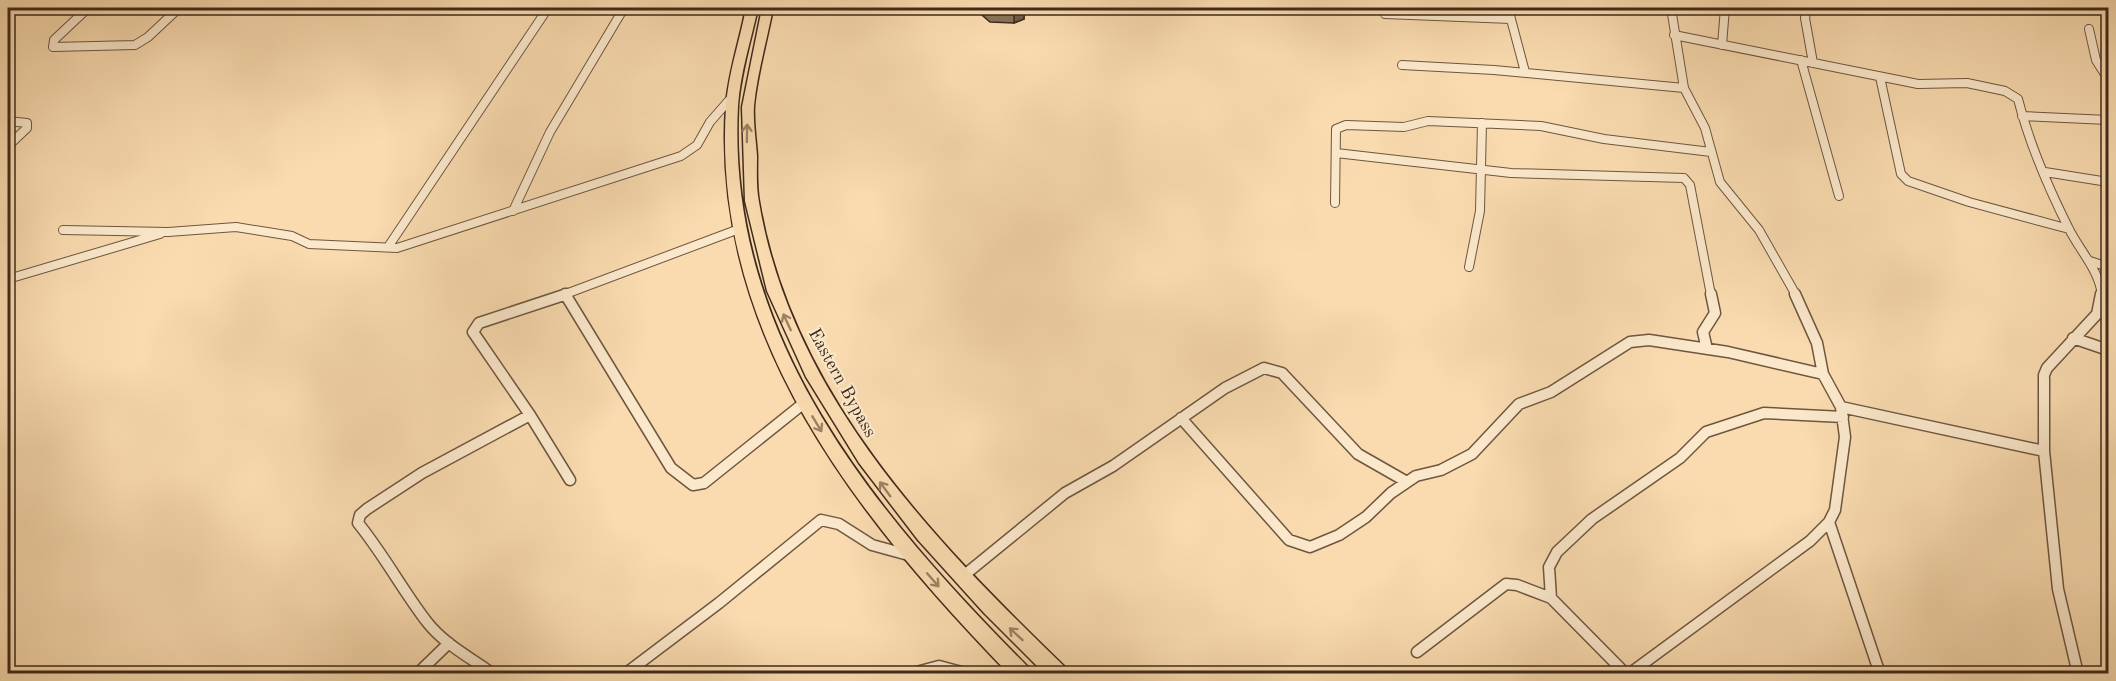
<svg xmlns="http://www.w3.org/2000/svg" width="2116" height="681" viewBox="0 0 2116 681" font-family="'Old Standard TT',serif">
<rect width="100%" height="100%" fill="#f9dbaf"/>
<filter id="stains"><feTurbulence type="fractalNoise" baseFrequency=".00333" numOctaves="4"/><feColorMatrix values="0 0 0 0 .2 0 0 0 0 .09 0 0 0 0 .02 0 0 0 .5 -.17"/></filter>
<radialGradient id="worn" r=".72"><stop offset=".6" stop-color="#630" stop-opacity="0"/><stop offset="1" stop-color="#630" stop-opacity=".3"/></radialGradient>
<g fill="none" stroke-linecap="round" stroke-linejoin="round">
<g stroke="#6e5640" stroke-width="10">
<path id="street-far1" d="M88,8l-34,32 -1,7 82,-2 13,-8 31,-29
M1508,8l17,64
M1671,8l13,80 21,40 15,54 39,48 37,65
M1807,8l-2,10 8,45
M1385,14l126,5
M2089,29l7,31 12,19
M1674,35l244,49 49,-1 38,8 13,8c11,44 31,90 51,130 11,22 30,41 33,66
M1722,45l3,-37
M1801,60l38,136
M1402,65l92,5 190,18
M1880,77l21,97 7,7 61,21 100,27
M2022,116l86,4
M8,121l19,2v5l-19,18
M1336,153l175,20 173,5 6,7 21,110
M2045,172l63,10
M1335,203l1,-74 10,-4 58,2 24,-6 113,5 63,13 107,13
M513,211l37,-79 74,-124
M63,230l105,2 68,-5 56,9 17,8 88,4 284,-92 16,-11 13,-23 21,-24
M388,247l160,-239
M2090,261l18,6
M1469,267l11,-56 2,-88
M8,279l152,-45
M563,295l176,-66"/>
</g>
<g stroke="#6e5640" stroke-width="13">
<path id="street" d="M565,294l106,174 22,17 11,-2 100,-80
M567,294l-88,29 -6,9 57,83 40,65
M2073,338l35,12
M1707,349l-4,-17 12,-19 -4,-19
M1841,407l203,44
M1181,418l108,122 21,7 29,-12 27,-18 25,-24 25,-17 25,-6 31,-16 47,-50 32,-12 79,-50 19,-2 79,12 95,22
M1829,522l51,152
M962,577l103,-84 48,-27 112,-78 39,-20 18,5 76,81 49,28
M1551,598l75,76
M1417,652l89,-68 11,1 34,13 -2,-31 8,-15 35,-33 88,-61 26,-26 58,-19 79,4
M417,674l32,-31
M493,674c-22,-16 -49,-30 -66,-52 -24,-31 -43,-67 -69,-99l2,-8 7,-6 55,-36 108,-58
M625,674l94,-71 102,-83 18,4 33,21 40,11
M909,674l30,-8 30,8
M1629,674l181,-133 19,-19 6,-12 10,-73 -4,-30 -18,-33 -6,-31 -22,-49
M2078,674l-20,-85 -14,-138v-76l3,-7 50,-54 4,-20"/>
</g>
<g stroke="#402a1b" stroke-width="3">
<path id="primary" d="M746,8h12c-7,32 -18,66 -20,98 -12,232 137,407 291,562l2,6h-22c-151,-156 -298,-338 -283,-568 2,-32 14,-66 20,-98z
M762,8h11c-6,32 -16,66 -19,98 -1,17 2,34 3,50 0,15 -1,31 2,46 32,191 173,337 307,466l2,6h-23l-61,-61 -66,-73 -59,-77 -53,-86 -39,-86 -22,-90 -3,-94z"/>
</g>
<use href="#street-far1" stroke="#fbe8cb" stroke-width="8"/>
<use href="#street" stroke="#fbe8cb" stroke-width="10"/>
<use href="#primary" fill="#f9dbaf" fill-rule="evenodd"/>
</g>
<path fill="#8a7359" stroke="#402a1b" stroke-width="1.5" d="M981,8h43v11l-10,4 -24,-1 -8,-7z"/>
<path fill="#705e49" stroke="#402a1b" stroke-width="1.5" d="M1024,8v11l-10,4v-11z"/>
<path fill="#a08668" stroke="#402a1b" stroke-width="1.5" d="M985,8h39l-10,4 -25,-1z"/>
<defs><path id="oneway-shaft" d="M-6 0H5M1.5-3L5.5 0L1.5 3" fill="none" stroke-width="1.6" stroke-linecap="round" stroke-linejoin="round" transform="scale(1.5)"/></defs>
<g stroke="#9c8265">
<use href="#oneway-shaft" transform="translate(747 133) rotate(-89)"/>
<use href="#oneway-shaft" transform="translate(787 322) rotate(-115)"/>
<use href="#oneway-shaft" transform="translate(817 424) rotate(59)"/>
<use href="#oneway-shaft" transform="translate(885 489) rotate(-126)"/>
<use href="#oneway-shaft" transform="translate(933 580) rotate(49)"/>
<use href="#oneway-shaft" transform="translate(1016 634) rotate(-137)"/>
</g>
<g text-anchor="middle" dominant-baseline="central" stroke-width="4.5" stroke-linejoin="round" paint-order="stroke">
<g font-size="18" fill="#402a1b" stroke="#fbe8cb">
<text transform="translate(842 383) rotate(61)">Eastern Bypass</text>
</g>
</g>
<rect width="2116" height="681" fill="none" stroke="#f9dbaf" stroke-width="30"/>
<rect x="9" y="9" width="2098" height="663" fill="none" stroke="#402a1b" stroke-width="3"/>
<rect x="15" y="15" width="2086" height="651" fill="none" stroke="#402a1b" stroke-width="1.5"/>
<rect width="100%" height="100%" filter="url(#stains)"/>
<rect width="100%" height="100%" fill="url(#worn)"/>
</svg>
